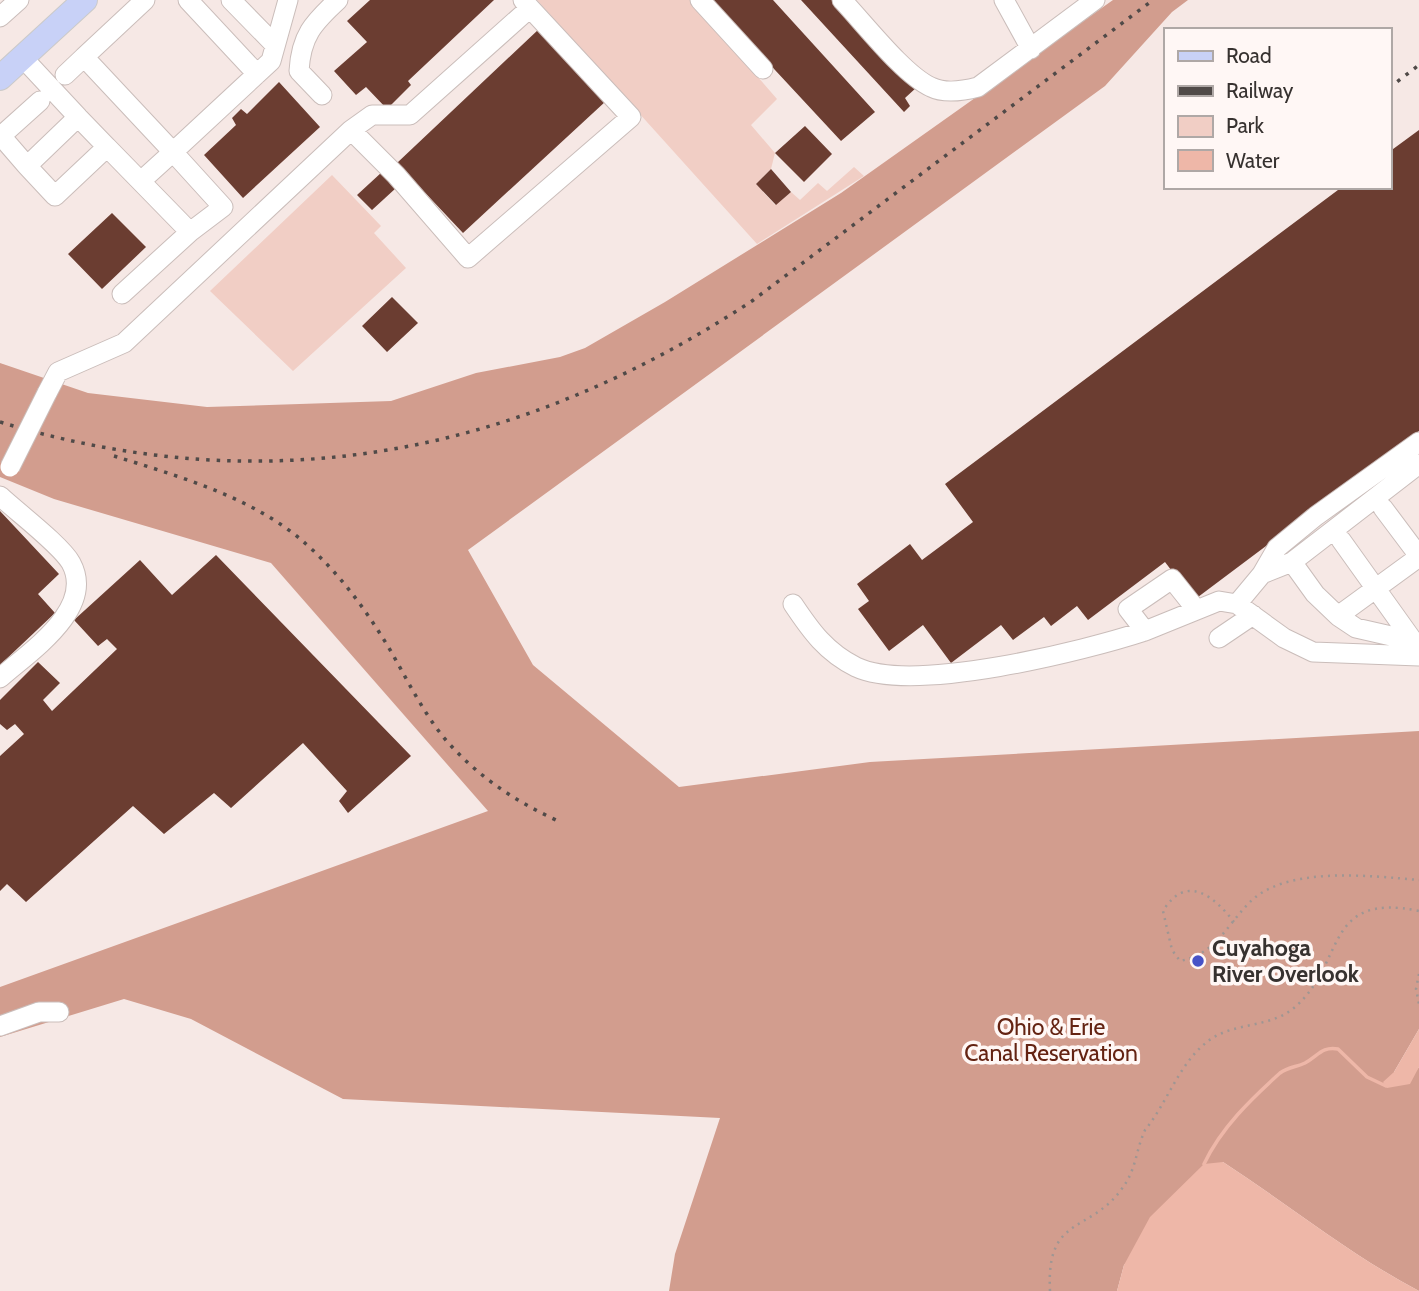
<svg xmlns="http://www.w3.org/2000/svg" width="1419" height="1291" viewBox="0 0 1419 1291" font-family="Cabin,sans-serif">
<rect width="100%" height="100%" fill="#f6e8e5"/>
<path fill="#f1cec5" d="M537,0h154l86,99 -26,26 24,28 -4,16 -15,15 19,21 16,-13 9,8 18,-17 9,8 27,-24 10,9 -107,68z
M332,175l49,51 -7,7 32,35 -113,103 -83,-80z"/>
<path fill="#d29d8e" d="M1113,0h75l-16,12 -67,74 -637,464 65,115 146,122 191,-25 549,-31v298l-25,43 22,-1 3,-4v224c-70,-37 -130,-86 -196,-129l-99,103 -7,26h-448l6,-37 45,-136 -377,-19 -152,-80 -67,-20 -124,38v-50l488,-176 -217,-248 -217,-64 -54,-22v-114l88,30 119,14 184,-6 85,-28 84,-16 25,-9 80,-46 176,-109z"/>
<path fill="#eeb7a8" d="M1419,1029v38l-9,17 -23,4 -4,-6 11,-10z
M1223,1162c66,43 126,92 196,129h-302l7,-26 26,-48 54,-53z"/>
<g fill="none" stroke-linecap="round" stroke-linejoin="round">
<path stroke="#eeb7a8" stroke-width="3.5" d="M1204,1164c17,-36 47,-65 76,-91 8,-6 17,-6 25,-10 13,-7 17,-17 33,-14l29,28 19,9"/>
</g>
<path fill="#6b3d31" d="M370,0h124l-86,81 3,4 -24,24 -21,-22 -10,8 -22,-24 33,-29 -20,-21z
M710,0h63l102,112 -34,29z
M801,0h35l81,87 -12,11 5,8 -6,6z
M539,29l67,72 -143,132 -66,-70z
M279,82l41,45 -77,71 -39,-43 32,-30 -4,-7 9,-9 6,5z
M805,126l27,28 -28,28 -29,-29z
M1419,130v301l-225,169 -29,-38 -77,58 -11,-14 -26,20 -7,-9 -31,23 -12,-15 -50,38 -28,-38 -34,26 -31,-42 11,-8 -12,-17 53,-40 12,16 51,-38 -28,-38 397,-297h47v-35z
M771,169l20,23 -15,13 -20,-21z
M382,172l14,16 -24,22 -15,-15z
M112,213l34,34 -44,42 -34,-35z
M392,297l26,26 -31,29 -25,-26z
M0,511l59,63 -21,20 17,19 -55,52z
M216,555l195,201 -63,57 -9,-12 8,-10 -44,-48 -72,65 -17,-15 -50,41 -31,-28 -107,96 -19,-18 -7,7v-135l24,-22 -9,-10 -8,6 -7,-6v-24l38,-38 22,21 -17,17 9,11 65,-62 -10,-10 -9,7 -24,-26 66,-60 32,35z"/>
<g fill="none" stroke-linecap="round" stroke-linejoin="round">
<g stroke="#cabdba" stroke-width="21">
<path id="minor" d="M188,0l69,74
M231,0l44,45
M523,0l7,8 101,109 -163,141 -72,-83 -45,-45 21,-15h38l120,-107
M700,0l63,69
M842,0c22,23 62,75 89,87 14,7 32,4 47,0l117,-87
M1004,0l27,49
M0,17l19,-17
M23,58l55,59 -51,49 28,30 52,-49 83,85 33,-25 -50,-55 98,-91 17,-61
M65,75l19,-18
M322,95l-23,-24c2,-35 14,-48 39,-71
M78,117l29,30
M27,166l-26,-30 39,-35
M141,181l32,-29 -89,-95 61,-57
M122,294l68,-62
M47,393l11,-21 66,-29 227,-213
M0,496c17,16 61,49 71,67 25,46 -42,89 -71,115
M1383,508l36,48
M1341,540l75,105
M1292,562l23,32 23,22
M1262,574l30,-12 127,-98
M793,604c18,27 33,48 63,63 57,27 228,-16 289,-36
M1237,604l25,-30 15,-26 39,-32 103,-74
M1195,608l-23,-29 -44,30 17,22 74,-30 18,3 47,34 29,14 106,4
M1219,638l34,-23
M1413,641l-57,-13 -18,-12 81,-59
M0,1026l39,-14h20"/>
</g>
<g stroke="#cbcac9" stroke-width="26">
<path id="major" d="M0,78l85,-78"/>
</g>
<path stroke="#9f9693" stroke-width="2.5" stroke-dasharray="2 5" stroke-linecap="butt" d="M1234,922c-20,-26 -48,-49 -71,-11l9,39 8,11c35,-7 45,-33 68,-57 36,-39 122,-28 171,-24
M1419,974l-3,15 3,15
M1050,1291c-4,-76 38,-57 71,-101 16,-21 14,-38 24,-60 23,-28 35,-70 66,-91 25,-17 60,-11 84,-32 51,-44 28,-116 124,-96"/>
<use href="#minor" stroke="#fff" stroke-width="19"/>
<use href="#major" stroke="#c8d1f7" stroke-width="24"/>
<path stroke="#504a48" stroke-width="3.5" stroke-dasharray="3.5 7" stroke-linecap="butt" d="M1389,88l30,-23
M0,422c270,82 519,32 752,-121l401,-301
M114,456c64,20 141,42 192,88 34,30 60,66 83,104 18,31 33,63 56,91 31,36 68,61 111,81"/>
<g stroke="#cabdba" stroke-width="21" stroke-linecap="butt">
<path id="minor-bridge" d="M10,467l37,-74"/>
</g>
<use href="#minor-bridge" stroke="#fff" stroke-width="19"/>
</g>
<circle fill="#4752c7" stroke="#fff7f5" stroke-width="2.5" cx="1198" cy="961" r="7"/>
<g text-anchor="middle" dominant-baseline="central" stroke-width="7" stroke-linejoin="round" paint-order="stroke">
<g font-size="23" font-weight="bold" fill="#373230" stroke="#fff7f5" text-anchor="start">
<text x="1212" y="948">Cuyahoga<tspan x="1212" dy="26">River Overlook</tspan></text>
</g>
<g font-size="23" fill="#642312" stroke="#fff7f5">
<text x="1051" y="1027">Ohio &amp; Erie<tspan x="1051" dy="26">Canal Reservation</tspan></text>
</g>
</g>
<rect x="1164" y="28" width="228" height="161" fill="#fff7f5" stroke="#afa8a6" stroke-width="2"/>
<rect x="1178" y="51" width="35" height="10" fill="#c8d1f7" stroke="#afa8a6" stroke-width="2"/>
<text x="1226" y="63" font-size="21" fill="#373230">Road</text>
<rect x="1178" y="86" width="35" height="10" fill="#504a48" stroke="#afa8a6" stroke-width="2"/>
<text x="1226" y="98" font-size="21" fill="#373230">Railway</text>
<rect x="1178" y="116" width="35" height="21" fill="#f1cec5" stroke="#afa8a6" stroke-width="2"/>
<text x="1226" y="133" font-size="21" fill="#373230">Park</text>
<rect x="1178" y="150" width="35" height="21" fill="#eeb7a8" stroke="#afa8a6" stroke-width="2"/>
<text x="1226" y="168" font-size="21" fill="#373230">Water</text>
</svg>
